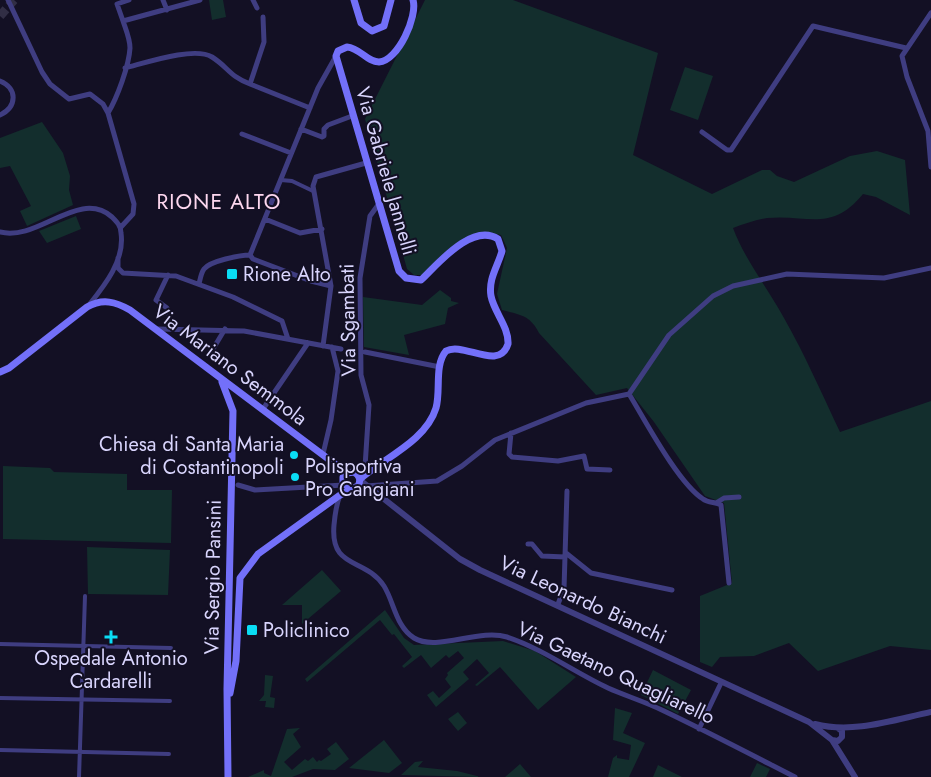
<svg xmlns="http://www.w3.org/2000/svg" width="931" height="777" viewBox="0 0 931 777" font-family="Jost,sans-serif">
<rect width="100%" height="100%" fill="#131024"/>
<path fill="#132e2d" d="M209,0h14l3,17 -14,3z
M425,0h88l145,53 -25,102 79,39 50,-24h8l7,6 17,6 56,-26 27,-5 28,9 5,55 -34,-18 -13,-3c-32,39 -55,20 -96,24 -11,2 -24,6 -34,10 12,32 34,59 51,90 21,37 38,76 56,114l91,-31v249l-41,-4 -72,25 -29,-28 -35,13 -34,1 -8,10 -12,-5v-66l32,-13 -8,-80 -19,-7 -51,-74 -27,-34 -31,7 -57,-62c-9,-18 -19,-18 -37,-23l-5,-16 10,-46 -6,-13c-35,-10 -57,18 -79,40h-8l-7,-6 -42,-150z
M685,67l28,9 -15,44 -28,-10z
M42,122l21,31 7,23 -1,14 4,15 -46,21 -7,-15 11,-5 -21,-40 -10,2v-30z
M76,216l5,13 -34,14 -8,-12z
M440,290l11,8v3l8,2 -11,5 -3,16 -41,11 5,20 -45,-8 -1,-50 59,8z
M3,466l47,2 4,4 73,2v16h45l-1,53 -168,-4z
M87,547l83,3 -2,45 -80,-1z
M322,570l19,21 -39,33v-19h-20z
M385,610l19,28 10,7 89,-4 32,10 41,26 -38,33 -38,-43 -23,19 -2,-1 14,-12 -12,-14 -14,13 6,7 -33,28 -9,-12 6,-4 6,7 12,-11 -6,-8 3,-4 -1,-2 17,-15 -6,-7 -9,7 -3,-3 -15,13 -10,-13 -17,13 -2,-2 10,-9 -18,-23 -2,1 -12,-15 -73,62 -2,-3z
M653,670l38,20 -13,24 -37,-19z
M265,675l8,1 -3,21 5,1 -1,10 -9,-1 1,-6h-7l5,-6z
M615,708l17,5 -9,20 22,10 -16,34h-21l5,-19 4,-3v3l12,2 2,-15 -18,-5z
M458,712l9,11 -9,8 -10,-12z
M300,728l-7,6 8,13 -17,15 8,8 13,-11 3,2 5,-4 4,5 2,-2 2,1 10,-7 -4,-5 9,-7 13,17 -14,11 -22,-1 -21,8h-44l16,-7v3l7,3 16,-47z
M384,740l18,23 -13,10 -40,-5z
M423,761l-5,6 39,4 24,6 -80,-2 14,-13z
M757,763l13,6 -4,8h-16z
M520,764l11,13h-26z
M658,765l24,12h-29z"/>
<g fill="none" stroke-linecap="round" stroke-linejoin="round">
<path stroke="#312e45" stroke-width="9" stroke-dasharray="9 4.5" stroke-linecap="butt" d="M0,16l14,-16"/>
<path stroke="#3f3d81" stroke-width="4" d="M281,180l11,1 21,10
M0,644l171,4
M0,698l170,3
M0,750l169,4
M79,777l6,-181"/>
<path stroke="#3f3d81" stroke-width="5" d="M8,0l34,72 8,12 19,15 21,-5 13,10 5,9 26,91 -1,10 -12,13
M129,0l-12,4 6,17 77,-21
M163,0l4,10
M253,0l4,8
M931,13l-29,43 5,21 21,54 3,36
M263,17l1,25 -14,42 60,24
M125,68c20,-5 69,-22 87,-11 16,10 17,19 38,27
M0,81c18,7 17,26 0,34
M108,113c9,-15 21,-47 22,-65 0,-9 -4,-18 -7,-27
M301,129l21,8 2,-1v-7l4,-4 24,-9
M702,132l25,18h4l82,-124 93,22
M242,134l49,19
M265,219l35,14 22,-4
M0,232c38,10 79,-44 112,-15 5,5 9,9 9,16 4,27 -16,52 -32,72
M250,255l68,-167 18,-32
M118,258v10l5,5 53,3 57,21 49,24 6,18
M199,284c1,-4 2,-11 5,-15 6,-8 36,-14 46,-14l3,4 58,22 20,5
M167,313v-5l-11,-8 12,-25
M158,329l86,2 97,18
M323,346l8,-60 -18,-100 3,-9 50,-14
M365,352l75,15
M210,354l15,-25
M629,394c16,26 49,89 74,105 5,4 13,3 18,6l8,78
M263,409l45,-66
M511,433l-2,21 3,3 46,4 26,-5 3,13 23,1
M323,454l8,-34 7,-49 -6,-24
M365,467l4,-62 -8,-30 -1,-97 10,-62 8,-11
M238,485l17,5 89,-5
M366,486l71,-5 25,-15 33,-26 91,-37 43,-9 40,-59 44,-39 20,-10 54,-12 97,4 47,-10
M340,495c-4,10 -5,19 -6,30 -4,45 31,32 50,61 10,16 12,41 30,52 23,14 65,-10 93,-1 36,12 67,35 101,51 18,8 38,14 56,23 44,21 88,44 131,66
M716,503l8,-5 15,-1
M528,544h4l10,12 23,1
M566,553l25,20 81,17
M558,604l6,-15 3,-98
M699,729l22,-46"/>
<path stroke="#3f3d81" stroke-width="6" d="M360,480l100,79 20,11 329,152 23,18 23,37
M815,724c38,10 78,-4 116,-12
M832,740l6,1 4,-4v-6l-4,-3"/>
<path stroke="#7370f9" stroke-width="7" d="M354,0l7,23 11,8 12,-5 7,-26
M0,372l9,-4 78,-61c16,-9 29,-5 43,3l217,163
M222,382l11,29 -6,278 1,88
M347,473l-4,4v5l7,7
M360,479c24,-21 66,-38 76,-71 5,-17 -2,-43 10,-57 17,-10 53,21 62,-7 1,-17 -14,-32 -17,-48 -3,-17 7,-30 11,-45l-4,-12c-26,-17 -61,26 -77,41l-15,-2 -7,-7 -63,-215 2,-5 9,-4c13,1 20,15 32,15 19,-1 39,-46 34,-62
M230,693l6,-32 4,-83 18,-24 82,-59 18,-9c3,-5 2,-11 -4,-14l-7,1"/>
</g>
<g fill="#0addf4" stroke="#131024" stroke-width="2">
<rect x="226" y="268" width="12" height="12" rx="2.5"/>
<circle cx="294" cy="455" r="5"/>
<circle cx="295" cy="477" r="5"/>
<rect x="246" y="624" width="12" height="12" rx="2.5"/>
<path d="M108.5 629.5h5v5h5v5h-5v5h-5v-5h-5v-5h5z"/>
</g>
<g text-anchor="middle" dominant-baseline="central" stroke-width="4" stroke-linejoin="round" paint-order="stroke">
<g font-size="20" fill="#d9d5fd" stroke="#131024">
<text transform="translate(386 171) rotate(74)">Via Gabriele Jannelli</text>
<text transform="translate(348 320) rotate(-91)">Via Sgambati</text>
<text transform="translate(230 365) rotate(37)">Via Mariano Semmola</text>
<text transform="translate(213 577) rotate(-89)">Via Sergio Pansini</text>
<text transform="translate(583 600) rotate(25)">Via Leonardo Bianchi</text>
<text transform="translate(616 673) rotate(25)">Via Gaetano Quagliarello</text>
</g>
<g font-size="20" fill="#d9d5fd" stroke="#131024" text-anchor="start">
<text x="243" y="274">Rione Alto</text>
<text x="284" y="444" text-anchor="end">Chiesa di Santa Maria<tspan x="284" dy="23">di Costantinopoli</tspan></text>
<text x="305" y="466">Polisportiva<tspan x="305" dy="23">Pro Cangiani</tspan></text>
<text x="263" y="630">Policlinico</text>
<text x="111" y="658" text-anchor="middle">Ospedale Antonio<tspan x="111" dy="23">Cardarelli</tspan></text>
</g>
<g font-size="21" letter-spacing="1" fill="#fdd7ef" stroke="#131024">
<text x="219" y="202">RIONE ALTO</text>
</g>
</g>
</svg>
